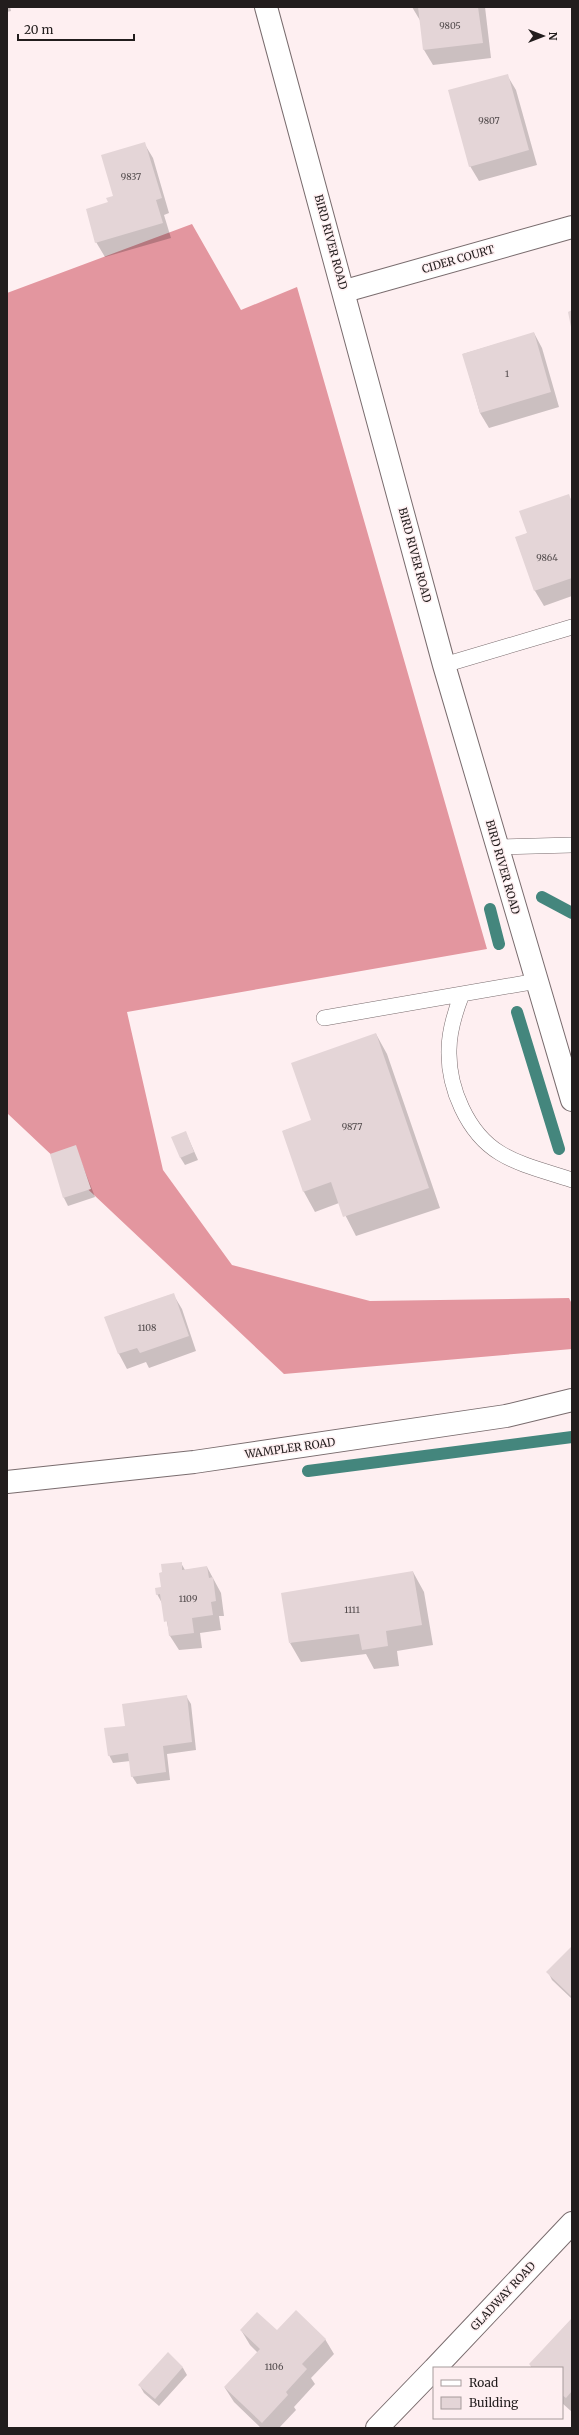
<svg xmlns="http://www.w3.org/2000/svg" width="579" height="2435" viewBox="0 0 579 2435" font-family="Merriweather,serif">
<rect width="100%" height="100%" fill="#feeff1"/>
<path fill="#e3969f" d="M192,224l49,86 56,-23 190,662 -360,63 36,158 69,95 138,36 199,-3 3,6v45l-288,25 -277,-261v-820z"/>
<path fill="#0003" d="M7,7h3l1,4 -4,1z
M412,7h73l6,51 -58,7 -9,-15 -3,-28z
M507,75l9,15 21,75 -58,16 -9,-15z
M144,143l9,15 16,55 -5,2 7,23 -66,19 -9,-15 13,-39z
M534,333l8,15 17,59 -70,21 -9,-15 -17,-59z
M568,495l4,6v95l-28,10 -9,-15 -19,-53 12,-5z
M376,1034l11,20 53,154 -84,28 -17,-33 -24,9 -11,-20 -21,-61 29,-10z
M186,1133l12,27 -13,5 -5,-8z
M75,1146l20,51 -27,9 -4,-8z
M173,1294l9,15 14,42 -47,17 -3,-6 -19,7 -8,-15 -13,-37z
M181,1563l4,7 22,-3 14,26 3,23h-5l2,14 -21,3 2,15 -23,2 -9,-14 -7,-31 -6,-11z
M413,1572l11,20 9,53 -36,6 2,15 -25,3 -8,-15 -65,8 -11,-19z
M186,1696l5,8 5,46 -29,4 3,26 -33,4 -5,-8 -2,-15 -17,2 -4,-8 17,-28z
M572,1947v52l-20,-19 -4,-8z
M572,2319v93l-10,-9v-35h-30l-2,-4z
M241,2330l84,9 9,15 -23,24 4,6 -21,23 2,3 -17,18h-18l-27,-26 -9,-14 33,-35 -8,-8z
M168,2354l15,14 4,7 -28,31 -15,-13 -4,-7z"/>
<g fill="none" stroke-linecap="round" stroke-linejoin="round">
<path stroke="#44867d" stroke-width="12" d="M542,897l30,16
M490,909l9,35
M517,1012l42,137
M308,1471l264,-34"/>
</g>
<path fill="#e4d5d7" d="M418,7h60l5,36 -60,7z
M508,74l21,76 -60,17 -21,-77z
M145,142l17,56 -6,2 7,23 -68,20 -9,-34 22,-7 -2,-4 7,-2 -12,-41z
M572,310v17h-1l-3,-15z
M534,332l17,60 -71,21 -18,-59z
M569,494l3,9v75l-38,13 -19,-54 12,-4 -8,-22z
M376,1033l53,155 -86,29 -12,-35 -28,10 -21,-61 29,-11 -20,-57z
M186,1131l8,21 -14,6 -9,-21z
M76,1145l15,44 -28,9 -13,-44z
M174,1293l15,43 -49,17 -3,-5 -19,6 -14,-37z
M182,1562v8l25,-4 2,12 4,-1 3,24 -5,1 2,13 -21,3 2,15 -25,3 -2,-15 -3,1 -4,-28 -4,1 -1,-7 6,-1 -2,-14 3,-1 -1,-8z
M413,1571l9,54 -36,6 2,15 -26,4 -3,-16 -70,9 -8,-50z
M187,1695l5,47 -29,4 3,26 -35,5 -3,-24 -20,3 -4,-28 21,-2 -3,-22z
M572,1946v51l-26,-25z
M296,2310l30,29 -24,25 5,5 -21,23 2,3 -26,28 -38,-36 36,-38 -20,-19 17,-18 20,18z
M572,2318v73l-6,7 -4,-3v-27h-29l-4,-4z
M168,2352l15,15 -28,32 -17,-14z"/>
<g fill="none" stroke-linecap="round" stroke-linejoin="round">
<g stroke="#796c6e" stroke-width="16">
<path id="service" d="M444,665l128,-38
M496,847l76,-2
M462,994c-7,18 -13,37 -13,56 -1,37 18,83 51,103 21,13 49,19 72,27
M324,1018l213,-37"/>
</g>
<g stroke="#796c6e" stroke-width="24">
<path id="minor" d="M345,291l227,-64
M7,1482l187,-20 312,-46 66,-16
M435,2368l137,-145
M377,2428l57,-59"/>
</g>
<g stroke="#796c6e" stroke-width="24">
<path id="tertiary" d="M266,7l178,658 128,435"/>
</g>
<use href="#service" stroke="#fff" stroke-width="15"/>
<use href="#minor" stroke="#fff" stroke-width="22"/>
<use href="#tertiary" stroke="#fff" stroke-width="22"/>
</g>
<g text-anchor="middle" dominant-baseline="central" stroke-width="3" stroke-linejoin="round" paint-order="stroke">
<g font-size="9" fill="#524b4c">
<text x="450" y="25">9805</text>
<text x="489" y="120">9807</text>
<text x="131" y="176">9837</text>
<text x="507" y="373">1</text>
<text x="547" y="557">9864</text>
<text x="352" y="1126">9877</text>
<text x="147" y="1327">1108</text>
<text x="188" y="1598">1109</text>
<text x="352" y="1609">1111</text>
<text x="274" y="2366">1106</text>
</g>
<g font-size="11" fill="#221d1d" stroke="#feeff1">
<text transform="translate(331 242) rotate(75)">BIRD RIVER ROAD</text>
<text transform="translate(458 259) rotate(-16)">CIDER COURT</text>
<text transform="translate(415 555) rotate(75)">BIRD RIVER ROAD</text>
<text transform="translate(503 867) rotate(74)">BIRD RIVER ROAD</text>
<text transform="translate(290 1448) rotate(-8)">WAMPLER ROAD</text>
<text transform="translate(503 2296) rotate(-47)">GLADWAY ROAD</text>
</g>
</g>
<rect width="579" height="2435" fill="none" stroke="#221d1d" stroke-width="16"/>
<rect x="433" y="2367" width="130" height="52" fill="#feeff1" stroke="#a69b9c"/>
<rect x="441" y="2380" width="20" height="6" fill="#ffffff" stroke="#a69b9c"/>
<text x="469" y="2387" font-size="12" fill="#221d1d">Road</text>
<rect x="441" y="2397" width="20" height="12" fill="#e4d5d7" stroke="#a69b9c"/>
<text x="469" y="2407" font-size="12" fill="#221d1d">Building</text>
<g transform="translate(543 36) rotate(90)" stroke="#feeff1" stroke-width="3" paint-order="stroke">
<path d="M0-3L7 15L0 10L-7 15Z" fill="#221d1d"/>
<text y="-6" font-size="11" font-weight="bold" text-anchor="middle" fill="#221d1d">N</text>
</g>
<path d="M18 34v6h116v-6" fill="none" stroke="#221d1d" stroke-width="2"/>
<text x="24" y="34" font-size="12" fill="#221d1d" stroke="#feeff1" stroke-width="3" paint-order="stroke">20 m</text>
</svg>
